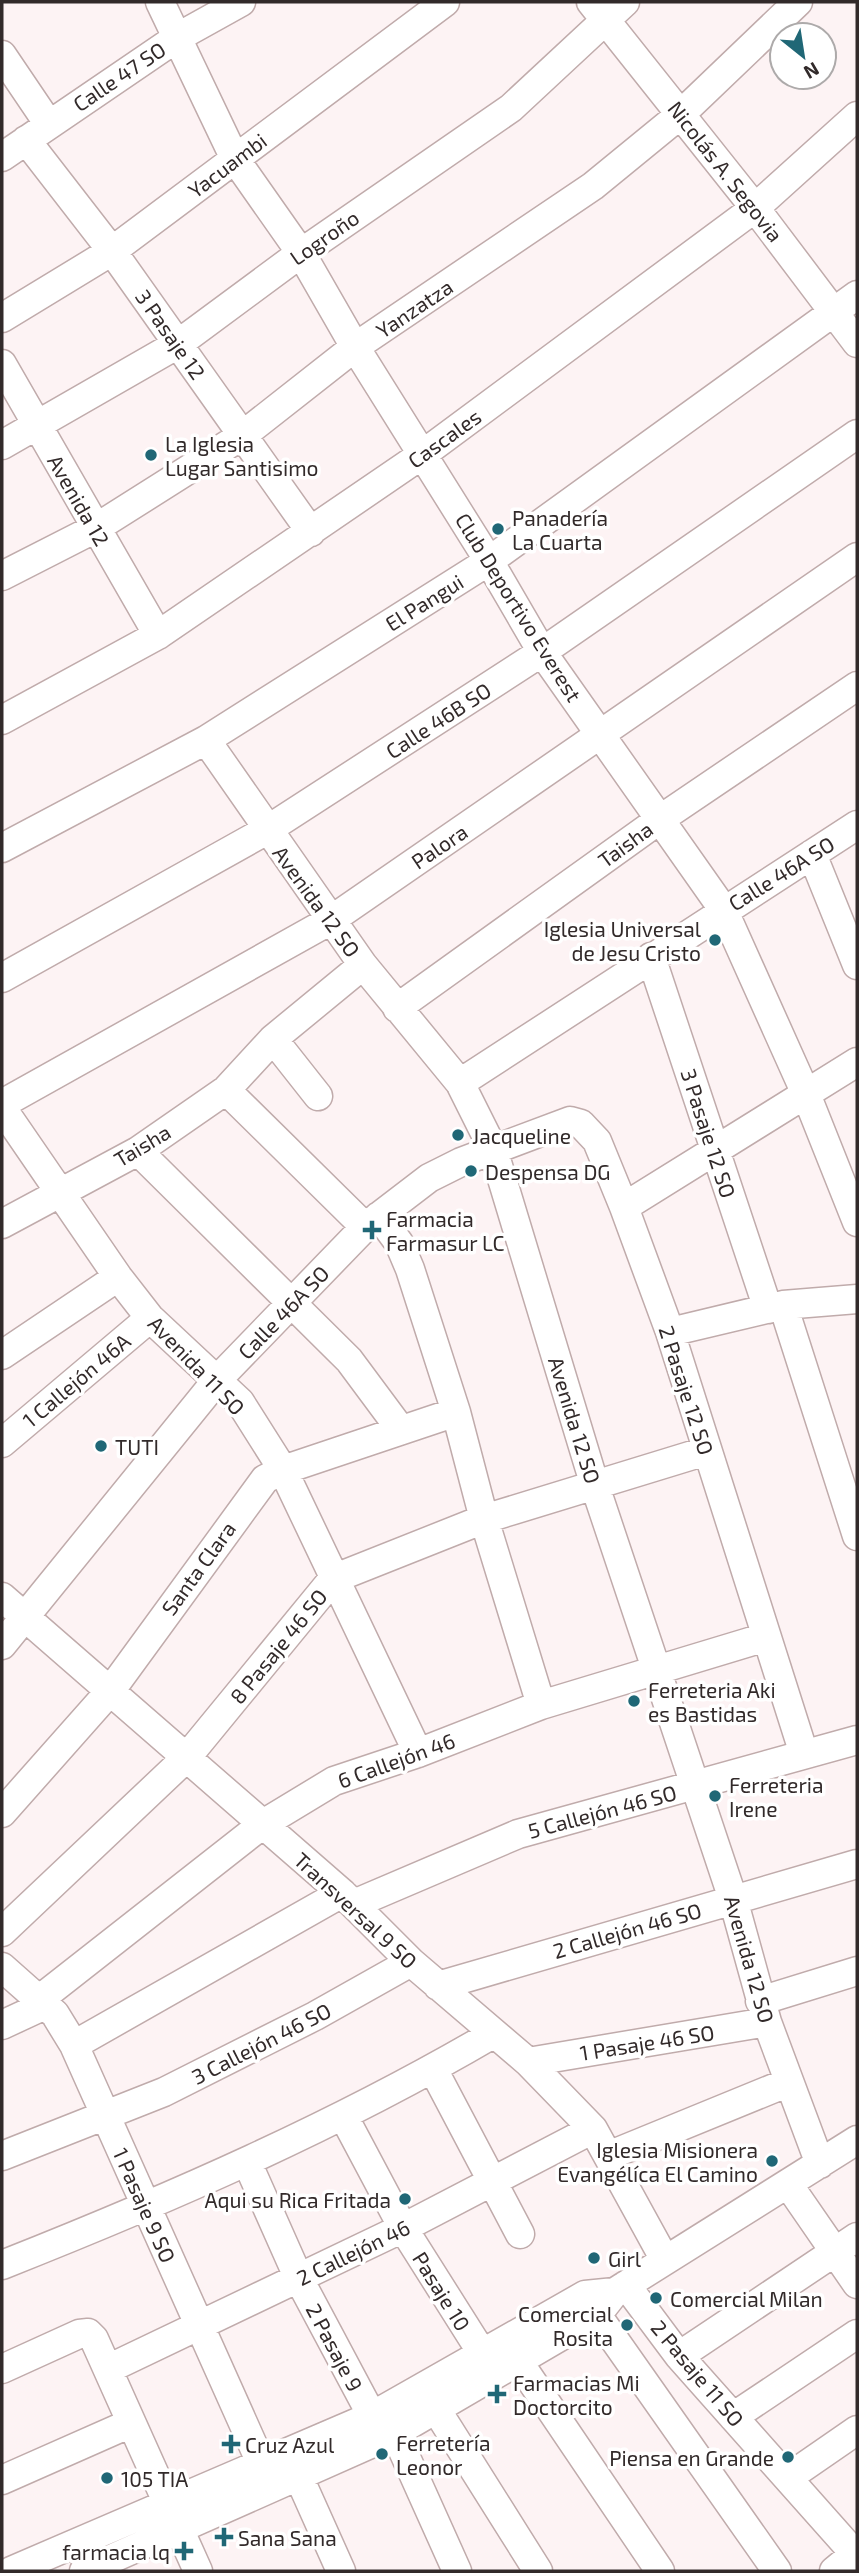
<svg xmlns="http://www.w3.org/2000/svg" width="859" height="2573" viewBox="0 0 859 2573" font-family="'Exo 2',sans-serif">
<rect width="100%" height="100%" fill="#fdf3f4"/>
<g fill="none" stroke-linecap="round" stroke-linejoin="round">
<g stroke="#c0abab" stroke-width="31">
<path id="minor" d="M160,2l75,157 66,94 54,94 134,214 53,91 181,257 83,185 51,128
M591,2l164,206 102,135
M2,55l46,68
M26,140l86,111 199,281
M2,157l176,-120 63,-35
M2,318l110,-67 333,-249
M2,364l156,271
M2,445l176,-101 123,-91 210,-145 114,-106
M2,576l94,-48 147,-93 112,-88 238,-161 88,-72 117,-112
M2,720l156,-85 265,-181 332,-246 102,-92
M206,740l157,225 97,118 33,66 102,337 138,413 34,123 53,142
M2,848l204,-108 283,-179 368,-266
M812,854l45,111
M651,957l117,352
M2,978l265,-148 275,-178 315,-218
M397,1008l262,-188 198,-134
M273,1039l45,57
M460,1083l397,-258
M226,1090l139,137
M2,1104l329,-184 526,-363
M2,1108l116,169 32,41 90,84 43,68 135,283
M138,1151l211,209 52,70
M624,1207l233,-145
M379,1216l20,27 11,26 46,143 28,107 57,186
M2,1224l136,-73 88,-61 47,-51 90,-74
M783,1305l74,231
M670,1332l113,-27 74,-6
M2,1355l116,-78
M2,1443l148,-125
M2,1597l340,296 69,69 117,100 65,67 72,131
M2,1645l215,-265 148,-153 64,-49 32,-16 109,-41 11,3 16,17 27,66 46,125 134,422
M2,1813l109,-123 154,-211 18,-9 173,-58
M354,1904l164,-70 339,-94
M2,1932l185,-175 146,-178 151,-60 222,-68
M2,1967l53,47 19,31 187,418
M438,1986l419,-122
M40,1999l223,-175 71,-43 84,-28 123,-48 225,-68
M760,2001l97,-30
M2,2025l43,-20
M74,2045l268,-152
M528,2062l239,-40
M433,2069l87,165
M344,2117l59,111 79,125
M2,2156l162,-64 151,-76 96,-54
M608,2156l181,-74
M247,2162l52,117 73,137
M788,2184l69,100
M2,2265c169,-67 334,-139 491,-231
M626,2285l53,71 176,198
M597,2315l180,256
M679,2356l178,-119
M518,2361l142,210
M2,2369l77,-35 9,-1 6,6 104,232
M108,2369l295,-141 190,-99
M436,2409l102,162
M733,2417l124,-83
M395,2433l62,138
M298,2475l43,96
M789,2477l68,-47
M2,2480l129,-57
M11,2571l361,-155 213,-121 30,-3
M84,2571l311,-138 202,-118 18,-23 242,-152
M834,2571l23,-19"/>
</g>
<use href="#minor" stroke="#fff" stroke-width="28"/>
</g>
<g fill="#206776" stroke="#fff" stroke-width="2.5">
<circle cx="151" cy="455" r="7"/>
<circle cx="498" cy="529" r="7"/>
<circle cx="715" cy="940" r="7"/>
<circle cx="458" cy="1135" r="7"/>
<circle cx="471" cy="1171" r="7"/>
<path d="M368.5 1219.5h7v7h7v7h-7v7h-7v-7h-7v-7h7z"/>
<circle cx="101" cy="1446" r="7"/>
<circle cx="634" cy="1701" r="7"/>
<circle cx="715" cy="1796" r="7"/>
<circle cx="772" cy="2161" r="7"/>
<circle cx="405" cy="2199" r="7"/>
<circle cx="594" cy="2258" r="7"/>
<circle cx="656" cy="2298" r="7"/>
<circle cx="627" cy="2325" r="7"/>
<path d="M493.5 2383.5h7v7h7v7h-7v7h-7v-7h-7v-7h7z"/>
<path d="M227.5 2433.5h7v7h7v7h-7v7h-7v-7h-7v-7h7z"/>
<circle cx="382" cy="2454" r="7"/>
<circle cx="788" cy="2457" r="7"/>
<circle cx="107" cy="2478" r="7"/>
<path d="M220.5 2526.5h7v7h7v7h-7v7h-7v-7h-7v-7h7z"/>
<path d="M180.5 2540.5h7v7h7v7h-7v7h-7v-7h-7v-7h7z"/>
</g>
<g text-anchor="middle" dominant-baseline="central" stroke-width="7" stroke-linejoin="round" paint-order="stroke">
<g font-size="21" fill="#322a2a" stroke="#fff">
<text transform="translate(119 76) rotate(-34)">Calle 47 SO</text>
<text transform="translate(227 165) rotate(-37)">Yacuambi</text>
<text transform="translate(726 171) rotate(52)">Nicolás A. Segovia</text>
<text transform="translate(324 237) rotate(-35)">Logroño</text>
<text transform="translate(414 308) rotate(-34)">Yanzatza</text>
<text transform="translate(171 334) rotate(55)">3 Pasaje 12</text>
<text transform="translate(444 438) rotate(-36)">Cascales</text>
<text transform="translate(79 500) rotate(60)">Avenida 12</text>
<text transform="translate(424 602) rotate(-32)">El Pangui</text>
<text transform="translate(519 607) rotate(58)">Club Deportivo Everest</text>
<text transform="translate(438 720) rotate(-33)">Calle 46B SO</text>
<text transform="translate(625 844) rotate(-36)">Taisha</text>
<text transform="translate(439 846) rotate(-34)">Palora</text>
<text transform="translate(781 873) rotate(-32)">Calle 46A SO</text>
<text transform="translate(317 901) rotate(54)">Avenida 12 SO</text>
<text transform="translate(709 1133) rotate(72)">3 Pasaje 12 SO</text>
<text transform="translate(142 1145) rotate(-31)">Taisha</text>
<text transform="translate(283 1312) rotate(-46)">Calle 46A SO</text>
<text transform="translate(197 1365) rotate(46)">Avenida 11 SO</text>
<text transform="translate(76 1380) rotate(-40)">1 Callejón 46A</text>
<text transform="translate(687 1390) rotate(72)">2 Pasaje 12 SO</text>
<text transform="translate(575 1420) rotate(73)">Avenida 12 SO</text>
<text transform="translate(198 1568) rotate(-54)">Santa Clara</text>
<text transform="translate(278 1646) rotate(-51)">8 Pasaje 46 SO</text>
<text transform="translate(396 1760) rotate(-20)">6 Callejón 46</text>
<text transform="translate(602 1811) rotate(-15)">5 Callejón 46 SO</text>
<text transform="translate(356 1910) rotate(43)">Transversal 9 SO</text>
<text transform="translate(627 1930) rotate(-16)">2 Callejón 46 SO</text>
<text transform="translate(750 1959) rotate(74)">Avenida 12 SO</text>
<text transform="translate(647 2042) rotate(-9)">1 Pasaje 46 SO</text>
<text transform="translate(261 2043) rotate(-27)">3 Callejón 46 SO</text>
<text transform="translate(145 2205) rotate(66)">1 Pasaje 9 SO</text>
<text transform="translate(353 2252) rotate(-26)">2 Callejón 46</text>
<text transform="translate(442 2291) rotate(58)">Pasaje 10</text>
<text transform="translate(335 2347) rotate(62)">2 Pasaje 9</text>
<text transform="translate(698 2373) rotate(50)">2 Pasaje 11 SO</text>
</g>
<g font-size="21" fill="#322a2a" stroke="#fff" text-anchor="start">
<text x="165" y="443">La Iglesia<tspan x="165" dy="24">Lugar Santisimo</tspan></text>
<text x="512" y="517">Panadería<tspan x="512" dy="24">La Cuarta</tspan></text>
<text x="701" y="928" text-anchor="end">Iglesia Universal<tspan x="701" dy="24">de Jesu Cristo</tspan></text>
<text x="472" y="1135">Jacqueline</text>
<text x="485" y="1171">Despensa DG</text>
<text x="386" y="1218">Farmacia<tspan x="386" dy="24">Farmasur LC</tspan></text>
<text x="115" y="1446">TUTI</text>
<text x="648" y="1689">Ferreteria Aki<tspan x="648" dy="24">es Bastidas</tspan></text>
<text x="729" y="1784">Ferreteria<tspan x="729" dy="24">Irene</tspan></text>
<text x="758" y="2149" text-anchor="end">Iglesia Misionera<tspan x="758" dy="24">Evangélíca El Camino</tspan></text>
<text x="391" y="2199" text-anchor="end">Aqui su Rica Fritada</text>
<text x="608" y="2258">Girl</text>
<text x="670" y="2298">Comercial Milan</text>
<text x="613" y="2313" text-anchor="end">Comercial<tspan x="613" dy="24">Rosita</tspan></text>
<text x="513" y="2382">Farmacias Mi<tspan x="513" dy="24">Doctorcito</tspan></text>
<text x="396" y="2442">Ferretería<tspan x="396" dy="24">Leonor</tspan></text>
<text x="245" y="2444">Cruz Azul</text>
<text x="774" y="2457" text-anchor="end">Piensa en Grande</text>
<text x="121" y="2478">105 TIA</text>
<text x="238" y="2537">Sana Sana</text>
<text x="170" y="2551" text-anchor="end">farmacia lq</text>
</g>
</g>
<rect width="859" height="2573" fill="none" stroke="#322a2a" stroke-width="7"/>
<g transform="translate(803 56) rotate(150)"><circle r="33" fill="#ffffff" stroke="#adaaaa" stroke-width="2"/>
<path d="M0-5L12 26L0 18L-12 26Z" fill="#206776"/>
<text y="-10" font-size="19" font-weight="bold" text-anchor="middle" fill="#322a2a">N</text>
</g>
</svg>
